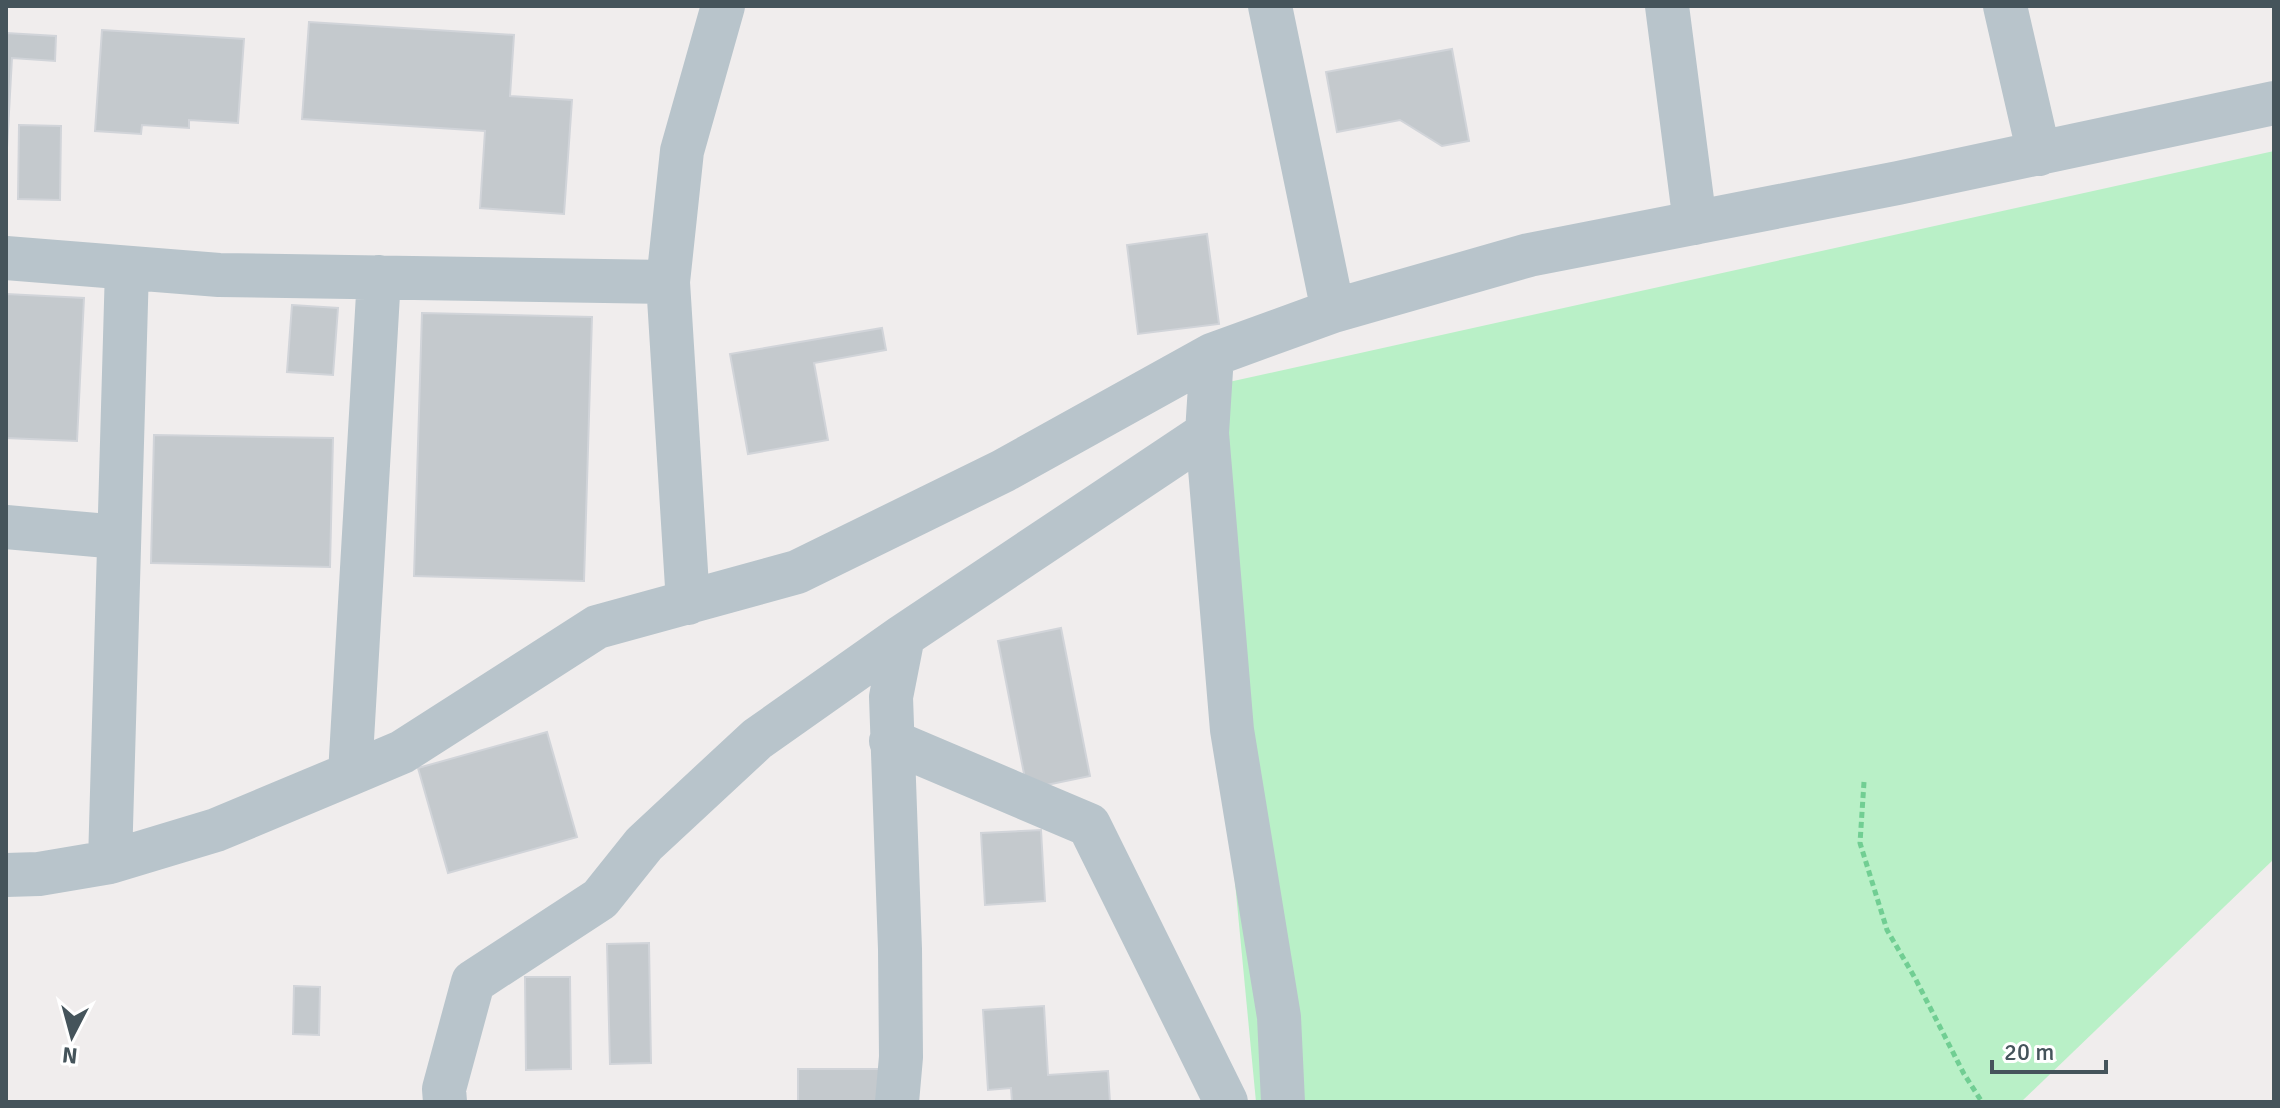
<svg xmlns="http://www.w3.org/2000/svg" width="2280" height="1108" viewBox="0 0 2280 1108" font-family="Signika,sans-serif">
<rect width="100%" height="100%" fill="#f0eded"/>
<path fill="#b9f0c7" d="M2274,151v708l-253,243h-765l-68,-711z"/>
<path fill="#c4c9cd" stroke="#d1d4d9" stroke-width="2" d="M309,22l205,13 -4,61 62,4 -8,114 -84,-6 5,-77 -183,-12z
M102,30l142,9 -6,84 -49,-3v8l-47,-3 -1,9 -46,-3z
M6,33l50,3 -1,25 -43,-3 -5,90z
M1452,49l17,92 -27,5 -42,-26 -63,12 -11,-60z
M19,125l42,1 -1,74 -42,-1z
M1207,234l12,90 -81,10 -11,-89z
M6,294l78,4 -7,143 -71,-3z
M292,305l46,3 -5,67 -46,-3z
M422,313l170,4 -8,264 -170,-5z
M882,328l4,22 -72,13 14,77 -80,14 -18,-100z
M154,435l179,3 -3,129 -179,-4z
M1061,628l29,148 -63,13 -29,-148z
M547,732l30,105 -129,36 -30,-105z
M1041,830l4,71 -60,4 -4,-72z
M649,943l2,120 -41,1 -3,-120z
M525,977h45l1,92 -45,1z
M294,986l26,1 -1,48 -26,-1z
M1044,1006l4,69 60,-4 2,31h-98l-1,-14 -23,2 -5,-80z
M798,1069h82v33h-82z"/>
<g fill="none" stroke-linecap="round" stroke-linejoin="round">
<path stroke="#71ce93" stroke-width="5" stroke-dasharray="6 4" stroke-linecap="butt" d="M1864,782l-4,61 27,87 28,48 49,96 18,28"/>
<path stroke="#b8c4cb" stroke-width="44" d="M1270,6l63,305
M1667,6l28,217
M2005,6l34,148
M6,258l213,17 449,7
M1212,355l-5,78 25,297 47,287 4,85
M6,527l113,10
M688,603l-20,-321 14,-131 41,-145
M891,741l198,84 137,277
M350,774l29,-497
M110,862l17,-594
M6,875l33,-1 71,-12 106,-32 134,-56 52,-22 195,-125 200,-55 206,-101 209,-116 121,-44 196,-56 369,-72 376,-80
M445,1102l-1,-13 29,-107 127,-83 44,-55 113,-105 146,-103 304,-203
M897,1102l4,-45 -1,-108 -9,-252 12,-61"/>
</g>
<rect width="2280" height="1108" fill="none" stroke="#45545b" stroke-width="16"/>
<g transform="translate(72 1036) rotate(186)" stroke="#ffffff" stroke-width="6" paint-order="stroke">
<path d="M0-6L14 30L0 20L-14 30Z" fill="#45545b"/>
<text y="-12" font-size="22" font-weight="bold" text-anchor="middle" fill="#45545b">N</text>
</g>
<path d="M1992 1060v12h114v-12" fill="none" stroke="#45545b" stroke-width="4"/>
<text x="2004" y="1060" font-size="24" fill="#45545b" stroke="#ffffff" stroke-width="6" paint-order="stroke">20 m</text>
</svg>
